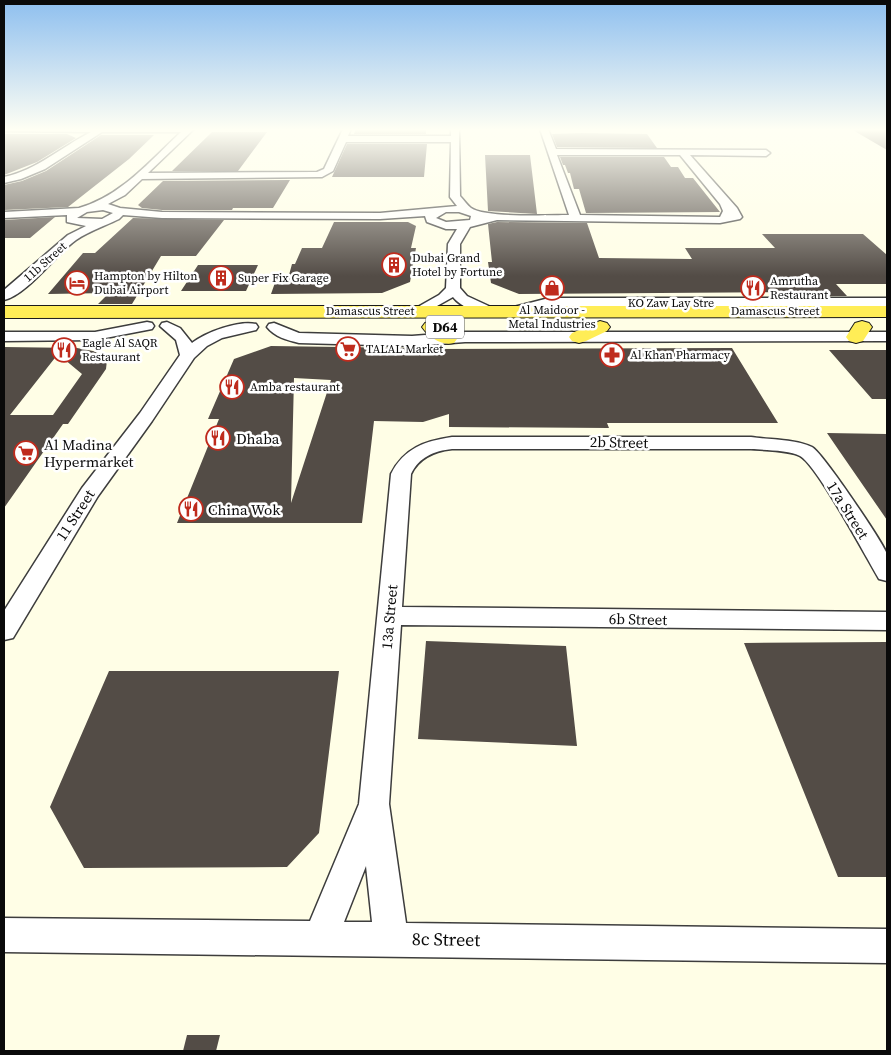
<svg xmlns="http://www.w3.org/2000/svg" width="891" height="1055" viewBox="0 0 891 1055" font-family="'Source Serif 4',serif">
<rect width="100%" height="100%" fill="#fffee6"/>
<path fill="#534c46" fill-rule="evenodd" d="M356,129h70v5h-72z
M851,129h36v21z
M212,132h55l-29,39h-66z
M582,133l65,1 10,14 -100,-1 -5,-13z
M4,134h63l9,4 -39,24 -33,13z
M101,135h53l-25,24 -61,48 -64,3v-25l18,-4 24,-10z
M347,144h80l-3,33h-92z
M485,155h45l7,59 -49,-3z
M560,157h104l7,10h7l7,11h8l27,34 -134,1 -7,-24h-5l-4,-16h-2l-3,-8h-2z
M290,180l-17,28h-40l-1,2h-70l-20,-2 -4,-3 25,-24z
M55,217l-25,21h-26v-18z
M133,218l91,2 -28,36h-35l-29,48h-34l11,-11 -61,1 35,-41h12z
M334,222h74l8,4 -5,22h5l-6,34 -28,11 -111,1 6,-17 12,-2 3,-11h3l7,-16h20z
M497,222l90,1 12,35 93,1 -7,-11h90l-13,-14h101l24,21v29h-51l11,12h-28l-3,-4 -297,2 -28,-11 -3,-21h4l-4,-38z
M198,265h60l-12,26h-65z
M271,346l141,2 21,-2v3l299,-1 46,75h-171l2,5 -160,-1v-13l-26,8 -49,-1 -12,102h-185l42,-104h-11l26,-60zM294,378l37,2 -40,123z
M4,347l73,1 16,3 9,4 5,5 -1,9 -38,55h-5l-59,84zM58,354l24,20 -29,41h-43z
M829,350h58v49h-15z
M827,433l60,1v86l-47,-68z
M426,641l140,5 11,100 -159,-7z
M887,642v235h-49l-94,-234z
M109,671h230l-20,162 -32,34 -203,1 -34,-61z
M187,1035h33l-4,16h-33z"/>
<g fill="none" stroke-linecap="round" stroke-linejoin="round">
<g stroke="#3d3d3d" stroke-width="3">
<path id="minor" d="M4,129h190l-46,44 169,-1 7,-3 19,-40h8l-3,7h103v-7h8l1,67c4,4 7,9 11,12 14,10 78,7 98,7l-29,-86h8l8,20 210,1 4,3 -4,3 -76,-1 47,53 5,9 -2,2 -20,4 -223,-3 -27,7 -10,17v44l7,8 26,12 2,3 -2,3c-12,3 -33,-8 -40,-17l-32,18 -5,-1 -2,-3 2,-3 23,-13 7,-7 2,-44 9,-15h-11l-19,-7 -2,-6 -45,3 -218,-1 -39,-3 -4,4c-14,7 -30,12 -43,21 -20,14 -49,55 -72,60v-10l64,-55 18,-9 -19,-4v-7l-63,3v-6l75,-4c42,-12 71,-47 102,-76h-79l-57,37 -24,10 -17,4v-6c33,-7 57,-30 87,-45l-87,-1zM346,142h105l-1,55 7,9 -77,7 -218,-1 -42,-4 -12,-4 17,-9 17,-16 180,-2 11,-6zM557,155h123l40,49 3,7 -3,6 -140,-2zM103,210l10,3 -11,6 -25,-1 10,-6zM459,212l12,4 -1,4 -24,2 -10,-4 10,-6z
M549,298h338v8h-338l-34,9 -5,-1 -2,-3 2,-3z
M147,322l5,1 2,3 -2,3 -57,11 -91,1v-9h91z
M167,322l13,6 12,15c14,-11 47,-23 64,-19l2,3 -2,3 -34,8 -15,8 -13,12 -42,63 -54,75 -85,142 -9,2v-29l78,-123 58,-75 40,-58 -4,-15 -16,-14 2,-3z
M274,323l25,10 113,3 53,-4h422v9l-422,1 -53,4 -113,-3c-12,-3 -24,-6 -32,-16l2,-3z
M452,437h299c19,3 44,2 61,10 10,5 70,94 75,107 2,7 0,19 0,27l-8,-2c-13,-22 -62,-114 -79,-123 -10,-6 -36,-6 -49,-7h-299c-18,2 -33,8 -41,25l-9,133 485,5v18l-486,-5 -12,179 17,119 481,6v34l-883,-11v-34l306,3 49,-117 32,-330c13,-26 34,-33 61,-37zM366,866l6,56h-28z"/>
</g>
<g stroke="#1b1b1b" stroke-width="2">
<path id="major" d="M4,306h883v11l-883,1z
M432,321c9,3 19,10 25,18l-3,4c-13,3 -24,-5 -32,-16l3,-4z
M600,321l7,2 3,4 -3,4 -21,10 -7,2 -7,-2 -3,-4 3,-4z
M862,321l7,2 3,4 -9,14 -7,2 -7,-2 -3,-4 9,-14z"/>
</g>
<use href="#minor" fill="#fff" fill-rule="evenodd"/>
<use href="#major" fill="#ffed56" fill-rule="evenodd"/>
</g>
<linearGradient id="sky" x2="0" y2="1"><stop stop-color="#8ebfef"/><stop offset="0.47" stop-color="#fffff4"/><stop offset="1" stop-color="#fffff4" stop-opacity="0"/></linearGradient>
<rect width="891" height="276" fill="url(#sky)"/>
<defs>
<g id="building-ring" transform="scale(1.25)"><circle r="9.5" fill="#fff" stroke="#bf2b1d" stroke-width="1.5"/><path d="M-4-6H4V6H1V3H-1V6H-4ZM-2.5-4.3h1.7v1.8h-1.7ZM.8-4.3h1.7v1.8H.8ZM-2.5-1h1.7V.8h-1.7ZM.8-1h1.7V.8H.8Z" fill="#bf2b1d"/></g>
<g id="hotel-ring" transform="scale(1.25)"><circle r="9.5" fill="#fff" stroke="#bf2b1d" stroke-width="1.5"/><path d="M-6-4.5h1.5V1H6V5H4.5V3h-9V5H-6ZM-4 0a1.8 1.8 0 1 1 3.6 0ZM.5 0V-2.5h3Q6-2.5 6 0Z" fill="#bf2b1d"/></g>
<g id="shop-ring" transform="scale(1.25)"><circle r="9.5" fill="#fff" stroke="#bf2b1d" stroke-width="1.5"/><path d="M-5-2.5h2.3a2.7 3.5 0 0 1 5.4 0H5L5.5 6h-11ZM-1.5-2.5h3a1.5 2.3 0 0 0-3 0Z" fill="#bf2b1d"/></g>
<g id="restaurant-ring" transform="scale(1.25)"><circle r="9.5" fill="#fff" stroke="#bf2b1d" stroke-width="1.5"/><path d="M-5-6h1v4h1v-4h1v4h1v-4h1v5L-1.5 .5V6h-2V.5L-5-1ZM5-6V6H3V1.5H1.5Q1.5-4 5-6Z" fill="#bf2b1d"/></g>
<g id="supermarket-ring" transform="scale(1.25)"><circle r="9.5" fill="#fff" stroke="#bf2b1d" stroke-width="1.5"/><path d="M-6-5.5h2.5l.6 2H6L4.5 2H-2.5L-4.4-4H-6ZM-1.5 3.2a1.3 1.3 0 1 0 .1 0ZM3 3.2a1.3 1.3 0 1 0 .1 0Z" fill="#bf2b1d"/></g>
<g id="pharmacy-ring" transform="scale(1.25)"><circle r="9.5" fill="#fff" stroke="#bf2b1d" stroke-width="1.5"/><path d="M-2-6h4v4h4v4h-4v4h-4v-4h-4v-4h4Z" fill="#bf2b1d"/></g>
</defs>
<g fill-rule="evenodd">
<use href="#building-ring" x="394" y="265"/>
<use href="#building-ring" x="221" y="278"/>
<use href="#hotel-ring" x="77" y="283"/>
<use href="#shop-ring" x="552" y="288"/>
<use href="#restaurant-ring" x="753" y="288"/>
<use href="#supermarket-ring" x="348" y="349"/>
<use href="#restaurant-ring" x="64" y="350"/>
<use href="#pharmacy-ring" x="612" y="355"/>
<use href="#restaurant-ring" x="232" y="387"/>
<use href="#restaurant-ring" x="218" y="438"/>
<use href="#supermarket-ring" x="26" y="453"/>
<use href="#restaurant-ring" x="191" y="509"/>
</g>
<g text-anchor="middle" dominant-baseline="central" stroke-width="5" stroke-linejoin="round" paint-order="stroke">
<g font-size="12" fill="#0a0a0a" stroke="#fff" text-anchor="start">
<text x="412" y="258">Dubai Grand<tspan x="412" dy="14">Hotel by Fortune</tspan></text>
<text x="94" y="276">Hampton by Hilton<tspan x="94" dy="14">Dubai Airport</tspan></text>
<text x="238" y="278">Super Fix Garage</text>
<text x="770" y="281">Amrutha<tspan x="770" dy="14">Restaurant</tspan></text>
<text x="552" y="310" text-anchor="middle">Al Maidoor -<tspan x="552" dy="14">Metal Industries</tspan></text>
<text x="82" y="343">Eagle Al SAQR<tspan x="82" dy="14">Restaurant</tspan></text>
<text x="366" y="349">TALAL Market</text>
<text x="630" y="355">Al Khan Pharmacy</text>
<text x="250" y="387">Amba restaurant</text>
</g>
<g font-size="12" fill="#0a0a0a" stroke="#fff">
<text transform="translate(45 262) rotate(-42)">11b Street</text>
<text x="671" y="303">KO Zaw Lay Stre</text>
<text x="370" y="311">Damascus Street</text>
<text x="775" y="311">Damascus Street</text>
</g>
<rect fill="#fff" stroke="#545454" stroke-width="1" x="426" y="315.5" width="38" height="23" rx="4"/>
<g font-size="14" font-weight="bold" fill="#0a0a0a">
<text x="445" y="327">D64</text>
</g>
<g font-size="15" fill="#0a0a0a" stroke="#fff" text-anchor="start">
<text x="236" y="438">Dhaba</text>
<text x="44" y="444">Al Madina<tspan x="44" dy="17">Hypermarket</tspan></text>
<text x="208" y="509">China Wok</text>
</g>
<g font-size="15" fill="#0a0a0a" stroke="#fff">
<text transform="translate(619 442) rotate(1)">2b Street</text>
<text transform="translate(848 510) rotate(58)">17a Street</text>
<text transform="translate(75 515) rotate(-57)">11 Street</text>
<text transform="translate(389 617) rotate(-85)">13a Street</text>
<text transform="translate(638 619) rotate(1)">6b Street</text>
</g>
<g font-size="18" fill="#0a0a0a" stroke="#fff">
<text transform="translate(446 939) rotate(1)">8c Street</text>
</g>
</g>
<rect width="891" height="1055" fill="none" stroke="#0a0a0a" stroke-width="10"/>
</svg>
